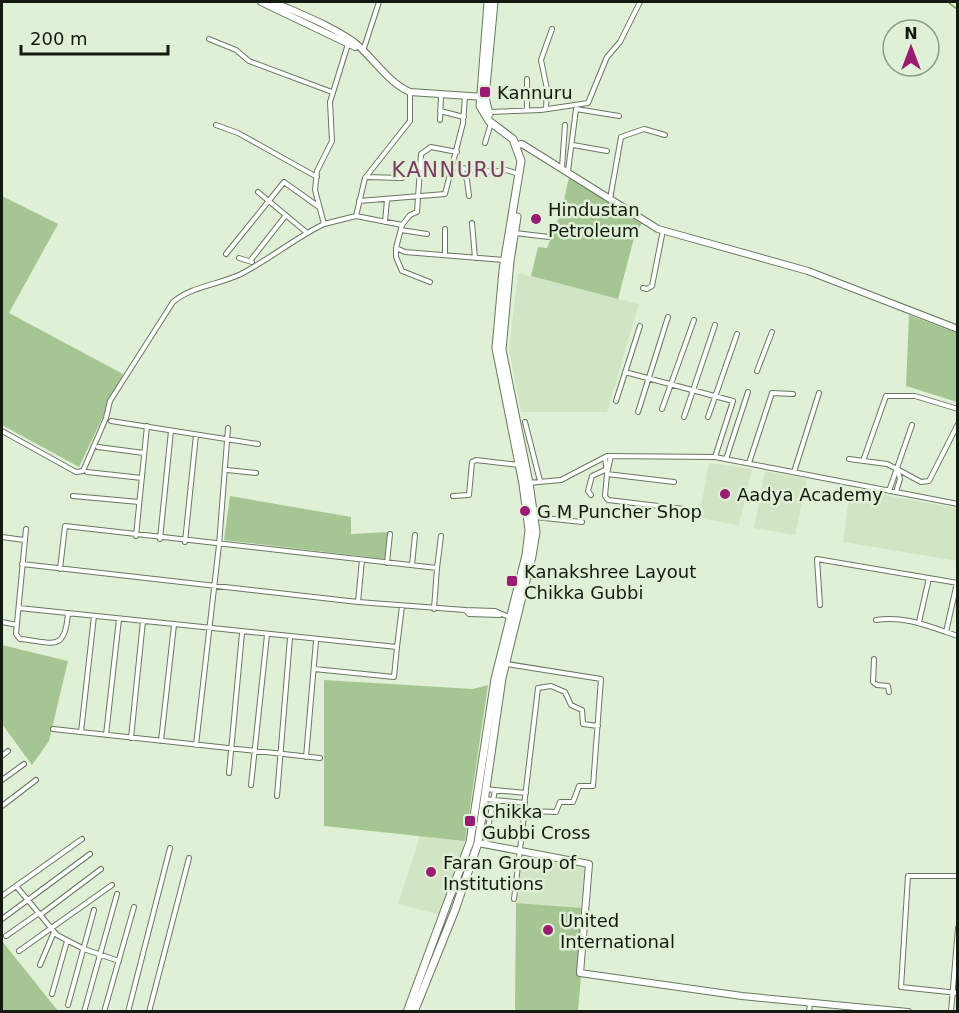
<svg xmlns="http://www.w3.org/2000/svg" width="959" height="1013" viewBox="0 0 959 1013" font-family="'DejaVu Sans',sans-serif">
<rect width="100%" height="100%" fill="#e0f0d6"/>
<path fill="#d1e5c5" d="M518,273l121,31 -32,108h-86l-12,-63z
M709,463l43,6 -13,56 -40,-7z
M765,471l42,8 -12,56 -41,-7z
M850,489l107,19v53l-114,-19z
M420,836l45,5 -25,74 -42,-11z
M517,856l68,10 -8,108 4,1 -3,36 -63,1z"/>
<path fill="#a5c692" d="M569,177l73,46 -8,15 -16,61 -87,-23 7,-29 9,1 15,-39z
M2,196l56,28 -49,89 114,61 -44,93 -77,-42z
M909,315l48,18v69l-51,-16z
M230,496l121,21v17l37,-2 -3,27 -161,-19z
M2,645l66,16 -19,80 -17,24 -30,-41z
M324,680l149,9 15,-4 -23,156 -141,-15z
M516,903l65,5 -4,66 4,1 -3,36 -63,1z
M2,941l56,70h-56z"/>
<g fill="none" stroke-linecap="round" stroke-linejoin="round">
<path stroke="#6d9d4c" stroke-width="1.5" d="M948,2l10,8"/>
<g stroke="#697760" stroke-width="6">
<path id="street" d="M209,39l27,11 13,11 83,31
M363,51l16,-49
M546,109l1,-20 -6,-29 11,-31
M527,110v-31
M440,111l24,6
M488,112l53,-2 47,-7 19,-46 13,-15 20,-40
M440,120l1,-24
M216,125l22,8 79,44
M485,143l6,-20
M573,145l34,6
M454,167l39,5 13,-2 13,4
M562,167l3,-42
M460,168l7,12 2,16
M568,171l8,-62 43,7
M367,177l35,1
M258,192l48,40
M610,199l11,-62 23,-8 21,6
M359,201l86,-7 18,-71 2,-27
M356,216l9,-38 45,-57v-28
M385,222l2,-22
M472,223l3,35
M324,224l32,-8 46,9 -6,23 9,4 99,8
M402,225l8,-10 7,-3 4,-58 10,-7 26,5
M401,230l26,4
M515,233l34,4
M396,248v9l6,14 28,11
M226,254l58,-72 35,25
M445,255v-26
M239,258l13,4
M250,261l36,-46
M643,288l4,1 5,-3 11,-56
M757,371l15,-39
M625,372l108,29 -18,56
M616,401l24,-75
M662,409l32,-89
M638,412l30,-95
M684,417l31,-92
M708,417l29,-83
M111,421l147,23
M525,422l15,59
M2,431l74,41 7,-1 23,-53 4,-17 63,-99c19,-16 45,-17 68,-28 29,-15 54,-36 83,-50l-9,-34 2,-19 15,-30 -2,-39 18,-58
M98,447l46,6
M605,457l2,17 4,-18
M726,459l22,-67
M849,459l38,5 10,5
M863,461l23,-65h29l43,13
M749,463l23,-70 21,1
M227,470l29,3
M87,472l55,6
M794,472l25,-79
M674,482l-67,-8 -2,22 3,4 76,9
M528,483l33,-3 46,-24 108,1 243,47
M889,491l23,-66
M896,492l4,-13 -3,-10 24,13 8,-1 29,-57
M591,495l-3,-4 4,-15 13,-6
M73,496l66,6
M453,496l16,-1 3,-33 4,-2 43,5
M535,517l47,5
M26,529l-10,105 4,5c33,3 45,14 48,-26
M136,536l11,-110
M2,537l22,3
M160,539l11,-108
M185,542l11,-107
M387,563l3,-29
M22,564l336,38 107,8
M412,565l3,-30
M437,568l4,-32
M60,569l5,-43 372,42 -3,41
M358,602l4,-42
M820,605l-3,-46 141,24
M19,608l378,39 5,-41
M500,615l-31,-1 -4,-4 30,1 14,6
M876,620c25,-4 47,4 70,12l11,-49
M2,622l15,3
M919,622l10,-44
M946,632l12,4
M874,659l-1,23 4,3 11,1 1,6
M507,664l94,15 -8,107h-14l-6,16h-13l-4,10 -27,-1 -5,-5 14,-118 13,-2 14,6 6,13 11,5 1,14 15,2
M314,669l80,8 3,-30
M53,729l267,29
M81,732l13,-116
M106,735l13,-116
M131,738l12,-117
M161,741l13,-116
M196,745l23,-200 9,-117
M2,756l6,-5
M306,757l10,-116
M229,773l13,-140
M2,780l22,-16
M251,785l16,-150
M485,789l41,4
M277,796l13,-158
M484,799l41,4
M2,806l34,-26
M485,844l10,-54
M958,876h-50l-7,111 57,6
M16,886l41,49 27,14 35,12
M2,896l80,-57
M514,899l11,-91
M40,915l61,-46
M2,919l88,-65
M6,936l33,-23
M19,951l93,-66
M40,965l14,-33
M52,994l15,-53
M68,1005l26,-95
M84,1012l33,-118
M104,1012l30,-105
M128,1012l42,-164
M149,1012l40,-154
M809,1012l1,-9
M951,1012l7,-84"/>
</g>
<g stroke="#697760" stroke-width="8">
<path id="secondary" d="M261,2l94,45
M274,2c26,12 56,23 80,40 19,15 33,40 56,50l74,5
M517,145l5,-1 136,85 150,42 150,58
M478,843l111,21 -9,109 162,23 166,16"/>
</g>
<g stroke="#697760" stroke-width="9">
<path id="primary" d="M489,114l-4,-17 9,-95
M407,1012l63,-170 25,-163 31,-124 3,-25 -6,-46 -27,-136 7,-78 18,-109 -8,-22 -24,-18 -9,-15 8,-104
M414,1012l41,-102 23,-67 24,-165 30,-122 4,-24 -7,-49 -27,-133 8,-89 7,-44"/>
</g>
<use href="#street" stroke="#fff" stroke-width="4"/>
<use href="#secondary" stroke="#fff" stroke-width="6"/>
<use href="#primary" stroke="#fff" stroke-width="7"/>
</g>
<g fill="#991b72" stroke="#e0f0d6" stroke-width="2">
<rect x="479" y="86" width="12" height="12" rx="3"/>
<circle cx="536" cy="219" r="6"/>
<circle cx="725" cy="494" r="6"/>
<circle cx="525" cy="511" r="6"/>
<rect x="506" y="575" width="12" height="12" rx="3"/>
<rect x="464" y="815" width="12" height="12" rx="3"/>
<circle cx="431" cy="872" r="6"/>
<circle cx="548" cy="930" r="6"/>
</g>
<g text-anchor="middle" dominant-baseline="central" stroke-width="5" stroke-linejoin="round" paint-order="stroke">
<g font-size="18" fill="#141a11" stroke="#e0f0d6" text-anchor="start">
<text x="497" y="92">Kannuru</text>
<text x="548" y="209">Hindustan<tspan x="548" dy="21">Petroleum</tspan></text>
<text x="737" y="494">Aadya Academy</text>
<text x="537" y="511">G M Puncher Shop</text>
<text x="524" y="571">Kanakshree Layout<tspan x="524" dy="21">Chikka Gubbi</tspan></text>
<text x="482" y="811">Chikka<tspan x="482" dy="21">Gubbi Cross</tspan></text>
<text x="443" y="862">Faran Group of<tspan x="443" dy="21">Institutions</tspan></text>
<text x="560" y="920">United<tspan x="560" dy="21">International</tspan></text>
</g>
<g font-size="21" letter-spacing="1.5" fill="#793b61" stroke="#e0f0d6">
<text x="449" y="170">KANNURU</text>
</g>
</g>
<rect width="959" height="1013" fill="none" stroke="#141a11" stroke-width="6"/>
<g transform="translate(911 48)"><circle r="28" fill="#e0f0d6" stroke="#8e9a87" stroke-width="1.5"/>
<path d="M0-4.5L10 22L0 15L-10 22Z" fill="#991b72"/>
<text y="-9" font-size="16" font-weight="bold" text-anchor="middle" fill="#141a11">N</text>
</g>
<path d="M21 45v9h147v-9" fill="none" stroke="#141a11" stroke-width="3"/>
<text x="30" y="45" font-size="18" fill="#141a11" stroke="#e0f0d6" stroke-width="4.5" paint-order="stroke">200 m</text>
</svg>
